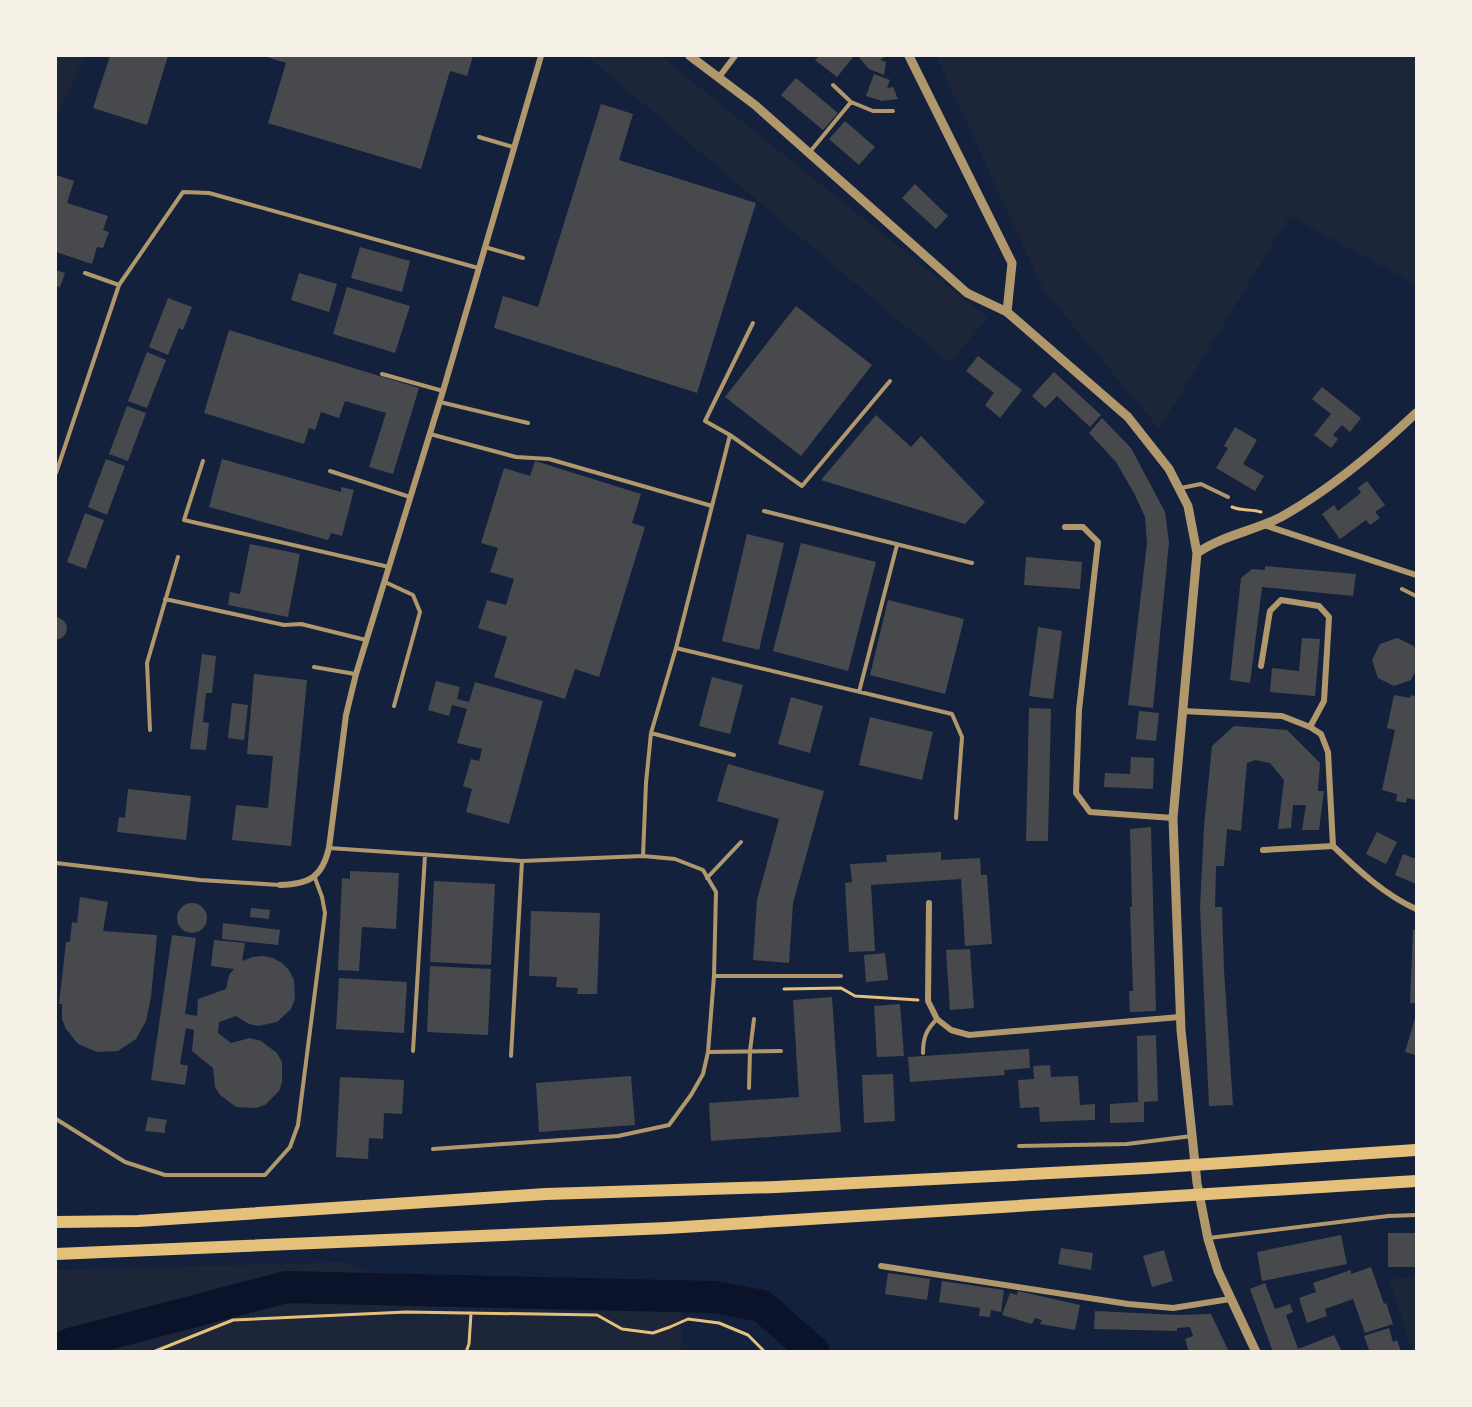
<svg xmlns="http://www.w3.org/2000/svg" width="1472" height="1407" viewBox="0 0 1472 1407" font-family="Lato,sans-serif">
<rect width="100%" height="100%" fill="#14213d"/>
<path fill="#1d2539" d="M56,56h29l-29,61z
M587,56h74l327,262 -39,45z
M936,56h480v229l-126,-69 -131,213 -115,-138z
M344,1262l46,18 292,7 -1,64h-625v-81z
M1416,1278v73l-3,1 -24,-73z"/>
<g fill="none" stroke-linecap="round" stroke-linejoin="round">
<path stroke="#0b132b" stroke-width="32" d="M56,1351l14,-7 216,-57 429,10 47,9 52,46"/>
</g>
<path fill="#48494c" d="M110,56h58l-21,69 -54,-17z
M264,56h209l-6,20 -17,-5 -29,98 -153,-46 18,-60z
M819,56h35l-17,21 -22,-17z
M858,56h28l-6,4 6,2 -2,13 -15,-6z
M874,74l16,6 -3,8 6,-1 5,12 -16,2 -16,-5z
M796,78l42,35 -15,17 -42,-35z
M601,104l32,10 -14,46 137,43 -59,190 -203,-65 9,-32 35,11z
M845,121l30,26 -16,18 -30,-26z
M56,175l18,6 -7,22 41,13 -5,14 6,2 -6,16 -6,-1 -5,17 -36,-12z
M915,184l33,32 -12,13 -34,-31z
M360,247l50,14 -8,31 -51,-14z
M56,270l9,3 -5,14 -4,-1z
M299,273l38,11 -8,28 -38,-12z
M347,287l63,19 -15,47 -62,-19z
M168,298l24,9 -9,23 -4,-2 -11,27 -19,-8z
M796,306l76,59 -71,91 -76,-59z
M229,330l190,58 -26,86 -24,-7 17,-54 -41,-12 -6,17 -18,-6 -6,18 -6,-2 -5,16 -100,-31z
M147,352l19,8 -19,48 -19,-7z
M978,356l44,34 -22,28 -15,-13 9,-12 -28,-22z
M1054,372l47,43 -11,12 -33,-31 -12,12 -13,-12z
M1322,387l39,31 -11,14 -8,-7 -9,10 5,4 -7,9 -17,-13 17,-21 -19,-15z
M127,406l19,7 -18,48 -19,-7z
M876,415l35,32 10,-11 64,66 -20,22 -144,-44z
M1102,418l29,30 34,64 4,30 -16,166 -25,-3 19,-162 -2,-26 -11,-24 -18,-31 -27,-29z
M1235,427l22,13 -14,24 21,12 -9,15 -39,-23 12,-20 -4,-2z
M106,459l19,7 -18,49 -19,-8z
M222,459l119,33v-5l13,3 -12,46 -11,-3 -3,7 -119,-33z
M535,461l106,33 -9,29 13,4 -46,150 -24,-8 -10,30 -71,-22 13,-40 -29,-9 9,-28 19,5 8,-26 -24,-7 8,-24 -17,-5 23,-75 26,8z
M1367,481l18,24 -10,7 5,6 -10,7 -4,-5 -26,19 -18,-25 12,-9 4,6 23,-18 -3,-5z
M85,513l19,7 -18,49 -19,-7z
M747,534l37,9 -25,107 -37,-9z
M801,543l75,19 -28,109 -75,-20z
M250,544l50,10 -12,63 -60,-12 2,-13 10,2z
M1026,557l56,5 -2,27 -56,-4z
M1265,566l91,8 -3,22 -91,-9 -12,96 -20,-3 11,-102 11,-9 13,1z
M888,600l76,19 -19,75 -75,-19z
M56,616l8,5 3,5 -1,7 -4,5 -6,2z
M1038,627l24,4 -9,68 -24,-3z
M1302,638l18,1 -5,57 -45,-4 2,-24 27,3z
M1397,638l17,8 2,8v16l-5,10 -17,6 -16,-8 -6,-18 8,-16z
M202,654l14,2 -4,37h-6l-3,29 6,1 -3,27 -16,-1z
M254,674l53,6 -16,166 -59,-6 4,-35 32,3 5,-52 -26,-2z
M712,677l31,8 -13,49 -31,-8z
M436,681l24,6 -3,12 12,3 6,-20 68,19 -34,123 -43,-12 6,-23 -9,-3 8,-27 8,2 3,-12 -25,-6 10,-34 -15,-4 -3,11 -21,-6z
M1394,695l16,3 1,-3 5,2v103l-9,-2 -1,5 -10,-2 1,-7 -15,-4 13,-60 -8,-2z
M791,697l32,9 -13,47 -32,-9z
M232,703l16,2 -4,35 -16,-2z
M1029,708l22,1 -3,132h-22z
M1139,711l20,2 -3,28 -20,-2z
M870,717l63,15 -11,48 -63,-15z
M1234,726l53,4 33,33 -2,28h6l-5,39h-17l4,-25h-13l-2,23 -13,1 6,-49 -14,-17 -15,-3 -8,3 -6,68 -14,-2 -3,37h-8l-1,41h7l2,63 9,135 -24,1 -9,-199 4,-80 8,-81z
M1131,757l23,1 -1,31 -49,-2 1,-14 25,1z
M728,764l96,27 -31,112 -4,60 -36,-3 4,-60 22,-81 -62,-18z
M128,789l63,7 -5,44 -69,-8 2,-15 6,1z
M1151,827l5,184 -26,1 -1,-21h4l-3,-84h2l-2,-78z
M1377,832l20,10 -11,22 -20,-10z
M941,852v8l39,-2 1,17h6l5,69 -27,2 -4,-67 -90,6 4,66 -26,1 -4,-69 7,-1 -2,-18 37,-2 -1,-7z
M1403,854l13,5v25l-21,-9z
M350,871l49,2 -3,56 -34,-2 -3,44 -21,-1 4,-92 8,1z
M434,881l61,3 -4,81 -61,-3z
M80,897l28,5 -5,29 54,4 -6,62 -5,24 -10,18 -18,12 -21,1 -19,-8 -12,-15 -4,-10v-15h-3l7,-62h4l2,-20 5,1z
M177 918a15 15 0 1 1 30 0a15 15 0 1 1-30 0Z
M251,908l19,2 -1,9 -19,-2z
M531,911l69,2 -3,81h-20l1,-6 -22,-1 1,-10 -28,-1z
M223,923l57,7 -2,15 -56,-6z
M1413,930h3v73h-6z
M172,935l24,3 -11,76 12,2 1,-17 28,-10 3,-14 5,-6 -23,-3 3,-26 31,3 -3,18 11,-4 10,-1 10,2 9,5 7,7 5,10 1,19 -4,10 -14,13 -19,4 -9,-2 -13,-8 -17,6 -1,11 13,10 19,-5 11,3 16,12 5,9v20l-3,9 -14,14 -9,3 -20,-1 -16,-12 -5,-8 -2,-19 -21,-17 2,-21 -8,-2 -6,36 8,2 -3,19 -34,-5z
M970,949l4,59 -24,2 -4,-60z
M885,953l3,27 -22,2 -2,-27z
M430,966l61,3 -3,66 -61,-3z
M339,978l68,4 -3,51 -68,-4z
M832,997l9,135 -130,9 -2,-38 90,-6 -6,-97z
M900,1004l4,52 -27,1 -3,-51z
M1416,1015v40l-11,-3z
M1156,1035l2,66 -14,1v20l-34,1v-19l28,-2 -1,-66z
M1029,1049l1,19 -26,2 1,5 -95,7 -2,-25z
M1050,1065l1,12 27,-1 2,29 15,-1v16l-55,2 -1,-15 -19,1 -2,-28 16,-1 -1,-13z
M893,1074l2,47 -31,2 -2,-48z
M631,1076l4,49 -96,7 -3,-49z
M340,1077l64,3 -2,34 -18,-1 -1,26 -14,-1 -1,21 -32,-2z
M148,1117l19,3 -2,6v7l-20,-2z
M1388,1233h28v34h-28z
M1341,1235l6,29 -85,17 -5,-29z
M1061,1248l32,5 -2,17 -33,-6z
M1164,1250l9,31 -21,6 -9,-31z
M1371,1267l13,37 2,-1 7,21 -28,9 -12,-34 -28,10 2,7 -20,7 -8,-25 17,-6 -3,-9 38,-13v4z
M888,1273l42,6 -3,21 -42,-6z
M942,1281l62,9 -3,22 -10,-2 -1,7 -11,-1 1,-8 -41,-6z
M1265,1283l10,26 15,-5 3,8 -7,3 12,34 36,-14 8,17h-69l-23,-63z
M1018,1291l62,14 -5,25 -35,-6 2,-4 -7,-2 -3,6 -30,-9 8,-22 7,2z
M1095,1311l83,4 33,-1 18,38h-40l-4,-13 8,-3 -3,-9 -13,1v3l-83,-2z
M1389,1328l4,14 4,-2 4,12 -32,-2 -5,-14z"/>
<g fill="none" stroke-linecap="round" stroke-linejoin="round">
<path stroke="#e5c07b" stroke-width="3" d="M1232,507c10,4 19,2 29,5
M784,989l57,-1 14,8 63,4
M153,1352l80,-32 173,-8 191,3 25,14 31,4 17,-6 18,-8 31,4 29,12 17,17
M466,1352l3,-8 2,-31"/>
<path stroke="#b1986c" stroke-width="4" d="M833,85l18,17
M479,137l34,10
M809,153l42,-51 22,9h20
M485,247l38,11
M85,273l34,12
M753,323l-48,98 25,14 72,51 88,-105
M382,374l61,17
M440,402l88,21
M430,434l86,23 33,2 163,47
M203,461l-19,59 205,47
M330,471l80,26
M56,473l63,-188 64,-93 26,1 269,75
M1181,488l20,-4 27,13
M764,511l208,52
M385,582l28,13 7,17 -26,94
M1402,589l14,7
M165,599l119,26 17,-1 65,16
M676,648l276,66 10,23 -6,81
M314,667l41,7
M859,692l38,-147
M150,730l-3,-67 31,-106
M651,733l83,22
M329,848l193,13 121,-5 3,-73 5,-50 25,-85 54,-213
M56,863l144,17 80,5
M707,878l34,-36
M714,976h127
M413,1051l12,-196
M708,1052l73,-1
M923,1053c0,-15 3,-23 14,-34
M511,1056l11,-195
M749,1088l1,-37 4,-32
M56,1119l69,43 40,13h100l25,-28 8,-22 27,-212 -3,-16 -7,-19
M1019,1146l108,-2 65,-8
M433,1149l185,-13 51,-11 22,-30 12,-21 5,-22 6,-76 2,-84 -13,-22 -28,-11 -32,-3
M1209,1238l179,-22 28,-1"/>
<path stroke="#b1986c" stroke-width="6" d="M719,77l16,-21
M1264,525l152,50
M1065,527h18l15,15 -19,168 -3,83 14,19 83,6
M1261,666l9,-55 11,-11 38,6 10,11 -5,84 -14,26
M1182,711l100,5 28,11 11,7 7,18 5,94c25,24 52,49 83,63
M1263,850l70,-4
M280,885c30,-1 42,-8 49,-37l17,-133 10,-41 87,-283 98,-335
M929,903l-1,98 9,18 14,11 18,5 211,-18
M881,1266l247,38 45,4 57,-9"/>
<path stroke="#b1986c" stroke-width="9" d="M690,56l65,49 212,188 40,19 121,105 41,52 19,37 9,47 -24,265 8,212 16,153 11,56 10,32 38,81
M909,56l103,207 -5,49
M1197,553c26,-18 57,-22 84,-36 47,-26 96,-67 135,-104"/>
<path stroke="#e5c07b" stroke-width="12" d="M56,1222l82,-1 408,-27 230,-7 372,-19 268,-18
M56,1254l611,-26 749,-47"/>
</g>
<rect width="1472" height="1407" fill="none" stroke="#f6f1e7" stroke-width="114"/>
</svg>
